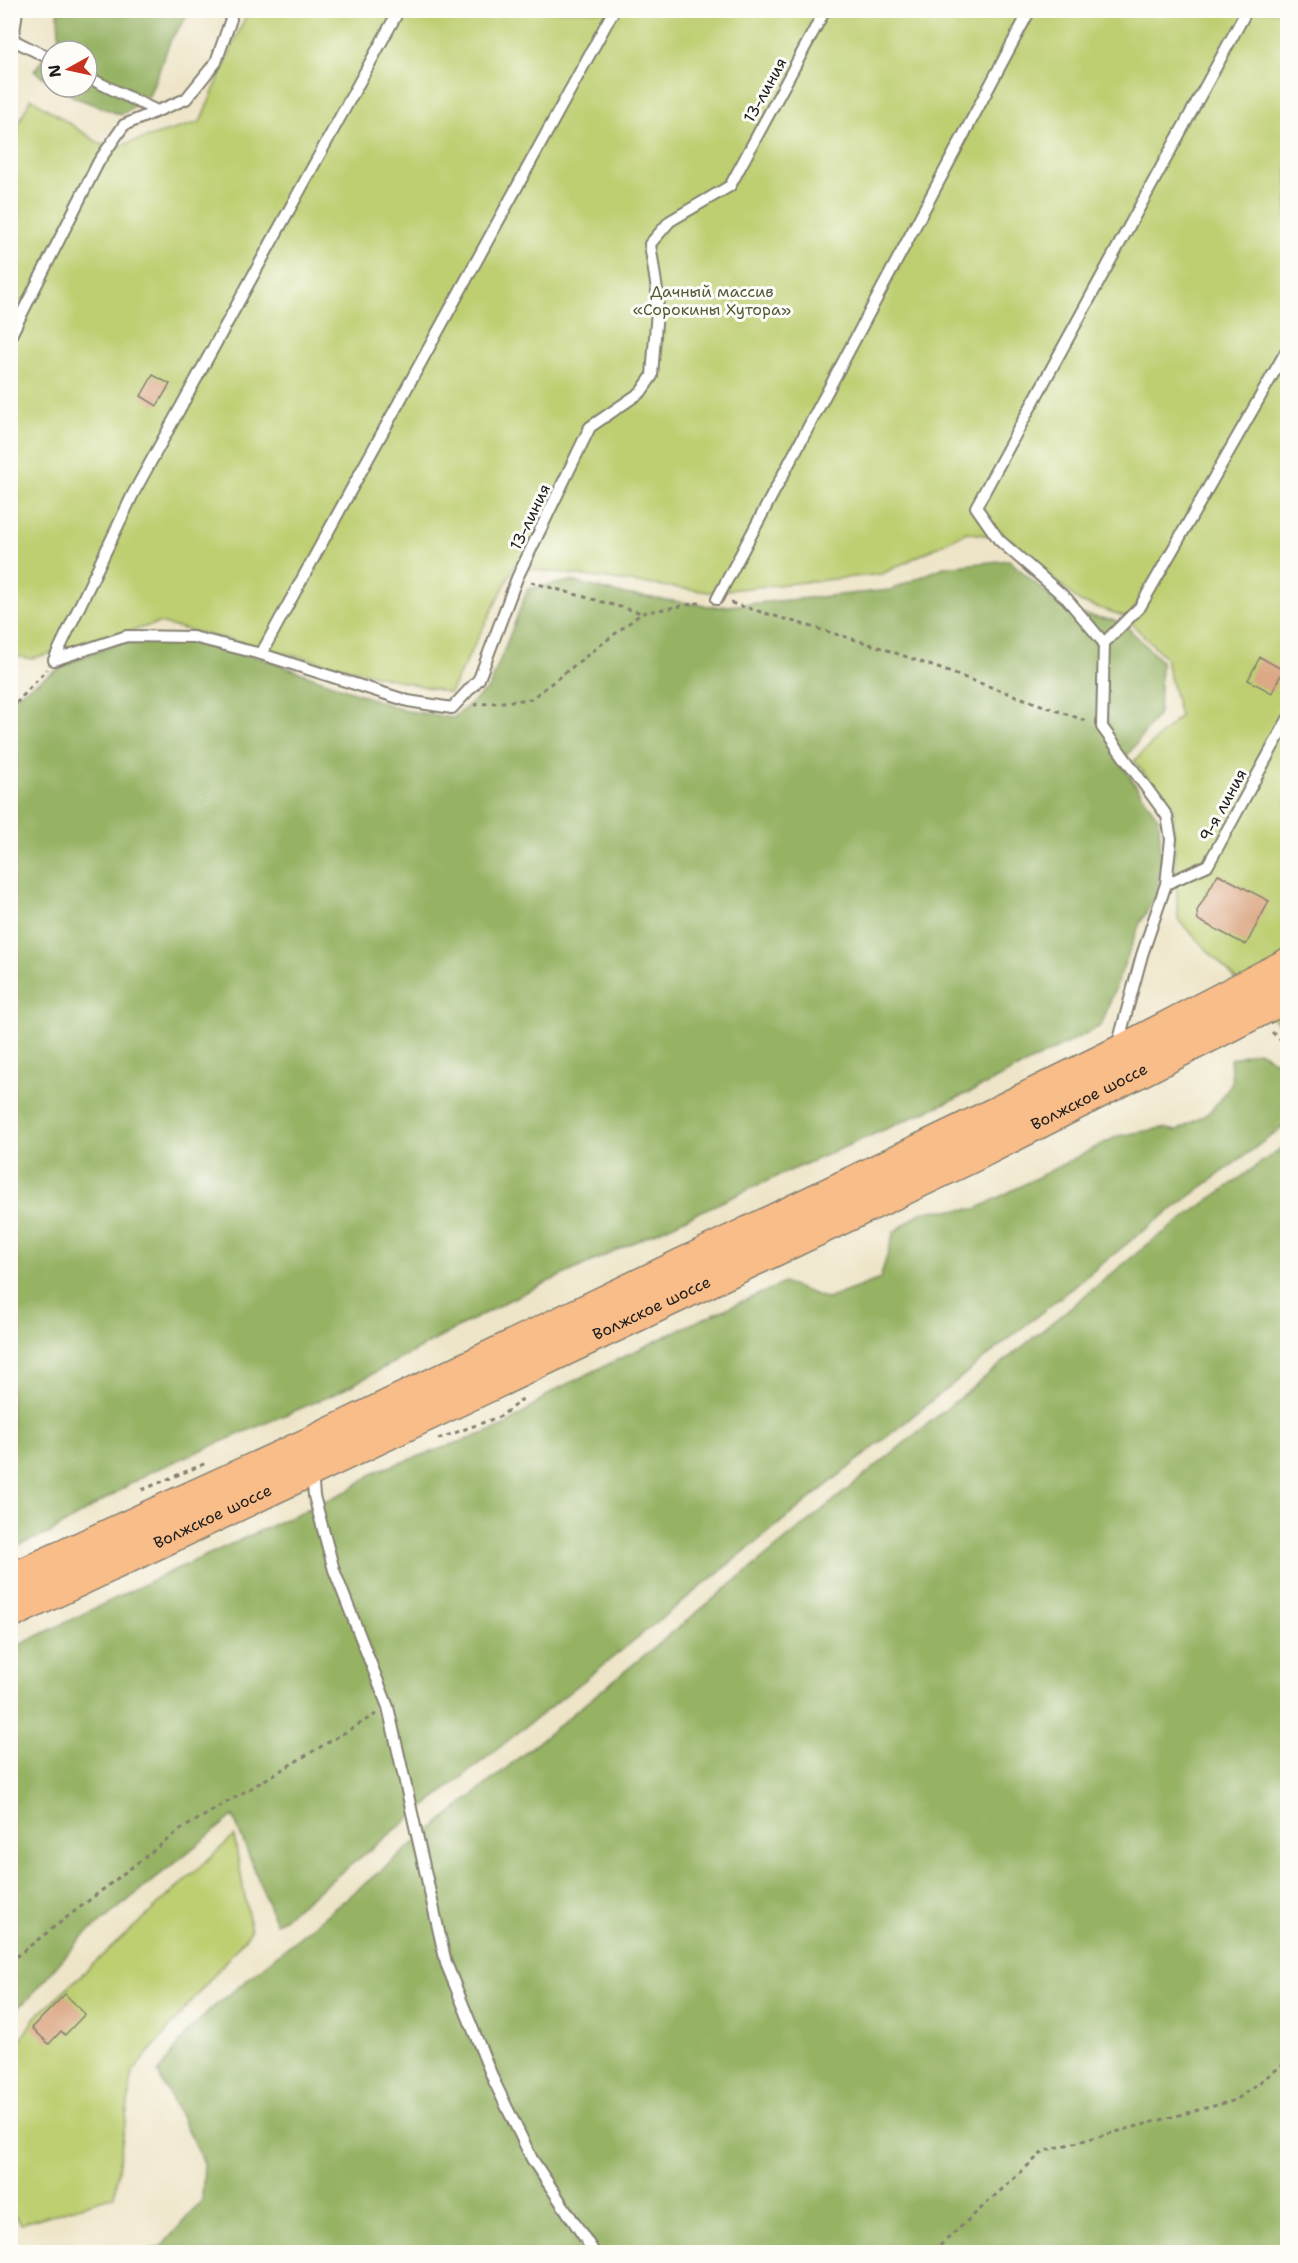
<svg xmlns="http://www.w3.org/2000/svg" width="1298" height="2263" viewBox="0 0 1298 2263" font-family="'Shantell Sans',sans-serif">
<rect width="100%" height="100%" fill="#fdfcf7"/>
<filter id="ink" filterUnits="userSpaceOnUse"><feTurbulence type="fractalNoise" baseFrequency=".0167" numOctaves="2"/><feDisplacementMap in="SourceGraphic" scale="12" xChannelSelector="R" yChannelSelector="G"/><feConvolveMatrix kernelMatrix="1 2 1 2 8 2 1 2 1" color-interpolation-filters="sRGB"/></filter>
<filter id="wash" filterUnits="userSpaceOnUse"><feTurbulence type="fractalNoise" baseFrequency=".008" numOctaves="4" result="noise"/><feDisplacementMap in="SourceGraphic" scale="24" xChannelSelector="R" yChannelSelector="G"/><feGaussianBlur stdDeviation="1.35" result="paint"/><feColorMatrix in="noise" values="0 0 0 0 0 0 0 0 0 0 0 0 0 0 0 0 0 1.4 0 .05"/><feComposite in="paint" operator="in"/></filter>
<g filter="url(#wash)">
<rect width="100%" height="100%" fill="#eee5c8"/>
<path fill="#becf72" stroke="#6d7647" stroke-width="1.5" d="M248,11h1039v1021l-109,-112 -5,-112 -39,-47 46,-45 -15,-59 -41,-41 -44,-14 -69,-62 -44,-8 -85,42 -173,18 -195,-25 -64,126 -291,-70 -129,36 -19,-4 -1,-432 10,-6 -9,-33 -1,-43 21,-43 77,51 92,-27z
M234,1836l17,95 -118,140 -19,125 -93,28 -10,-14 -1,-153 25,-40z"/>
<path fill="#96b264" stroke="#596740" stroke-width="1.5" d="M58,11h133l-20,28 -22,57 -28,19 -47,-18 -15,-10h28v-36h-36v31l-17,-11 25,-34z
M1009,560l59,52 54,10 39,39 -2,52 -38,51 38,55 2,47 -5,30 -16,27 -39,103 -126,64 -197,86 -267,123 -172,93 -191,81 -98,60 -39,15v-850l61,-37 50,-19 67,-1 72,17 142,52 50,8 36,-30 39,-99 43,-8 46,12 99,14 174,-17 54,-23z
M1258,1051l29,16v57l-148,110 -553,445 -310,245 -43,-108 -153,123 -49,57 -20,18v-365l148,-72 188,-86 30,-20 128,-45 48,-35 136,-66 95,-42 43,16 53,-20 14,-47 29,-21 53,-2 142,-73 44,-8 15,3 33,-19 22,-29 -2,-24z
M1287,1144v1108h-1143l17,-5 41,-47 2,-37 -46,-90 28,-39 24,-24 938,-766z"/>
<g id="blocks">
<path fill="#dca885" d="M153,375l17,9 -13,22 -16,-10z
M1260,657l23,13 -11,23 -24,-13z
M1218,874l51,27 -23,44 -48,-25 -1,-9z
M65,1994l20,20 -20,21 -4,-4 -12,13 -17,-16z"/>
</g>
</g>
<g filter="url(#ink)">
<use href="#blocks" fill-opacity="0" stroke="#858072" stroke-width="1.5"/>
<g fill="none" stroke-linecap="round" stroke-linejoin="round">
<g stroke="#858072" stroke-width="14">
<path id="service" d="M17,10l-4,30 38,19
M87,77l70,34
M10,337l89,-176 25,-36 62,-26 30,-37 15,-43 -1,-9
M717,599l313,-589
M1104,643l36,-36 148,-259
M261,654l353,-644
M54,660l73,-24 66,1 68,17 147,47 44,7 27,-29 38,-101 73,-151 51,-35 11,-16 6,-79 -8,-53 20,-23 60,-35 95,-176
M54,660l79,-166 266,-484
M1166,884l42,-19 80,-146
M1117,1047l25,-92 24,-71 5,-45 -4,-23 -65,-89 2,-84 -37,-44 -68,-59 -23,-33 271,-497
M312,1472l2,24 20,74 54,137 58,256 48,118 38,78 62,93"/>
</g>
<g stroke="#858072" stroke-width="36">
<g id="primary">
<path d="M10,1581l300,-137 651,-313 154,-76 173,-90"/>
<path id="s1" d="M10,1612l963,-457 315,-160"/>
</g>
</g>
<path stroke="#858072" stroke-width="3" stroke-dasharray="4.5 4.5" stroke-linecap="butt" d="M531,582l111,31
M731,603l145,43 213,76
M474,705l57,-6 111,-86 62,-11
M10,710l37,-41
M1272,1032l16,15
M438,1439l63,-23 24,-19
M142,1490l64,-27
M10,1964l3,-5 167,-129 196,-116
M933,2252l111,-101 192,-51 52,-39"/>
<use href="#service" stroke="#fff" stroke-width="10"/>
<use href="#primary" stroke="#f8bd89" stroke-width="33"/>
</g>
</g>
<g text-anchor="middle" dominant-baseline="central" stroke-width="6" stroke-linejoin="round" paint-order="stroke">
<g font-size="16" fill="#1c1c1c" stroke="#fdfcf7">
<text transform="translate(765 90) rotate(-61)">13-линия</text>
<text transform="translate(530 517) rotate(-64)">13-линия</text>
<text transform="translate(1223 805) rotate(-61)">9-я линия</text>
<text stroke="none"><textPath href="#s1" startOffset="1196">Волжское шоссе</textPath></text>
<text stroke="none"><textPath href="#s1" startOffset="710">Волжское шоссе</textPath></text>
<text stroke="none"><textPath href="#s1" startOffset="224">Волжское шоссе</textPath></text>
</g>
<g font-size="16" fill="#555b3a" stroke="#fdfcf7">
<text x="712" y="291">Дачный массив<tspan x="712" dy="18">«Сорокины Хутора»</tspan></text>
</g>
</g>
<rect width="1298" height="2263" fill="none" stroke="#fdfcf7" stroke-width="36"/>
<g transform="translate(69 69) rotate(262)"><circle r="28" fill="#fdfcf7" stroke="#a3a29f" stroke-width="1.5"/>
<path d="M0-4.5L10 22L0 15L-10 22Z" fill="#c8321e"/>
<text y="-9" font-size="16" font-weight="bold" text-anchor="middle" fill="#1c1c1c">N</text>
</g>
</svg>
